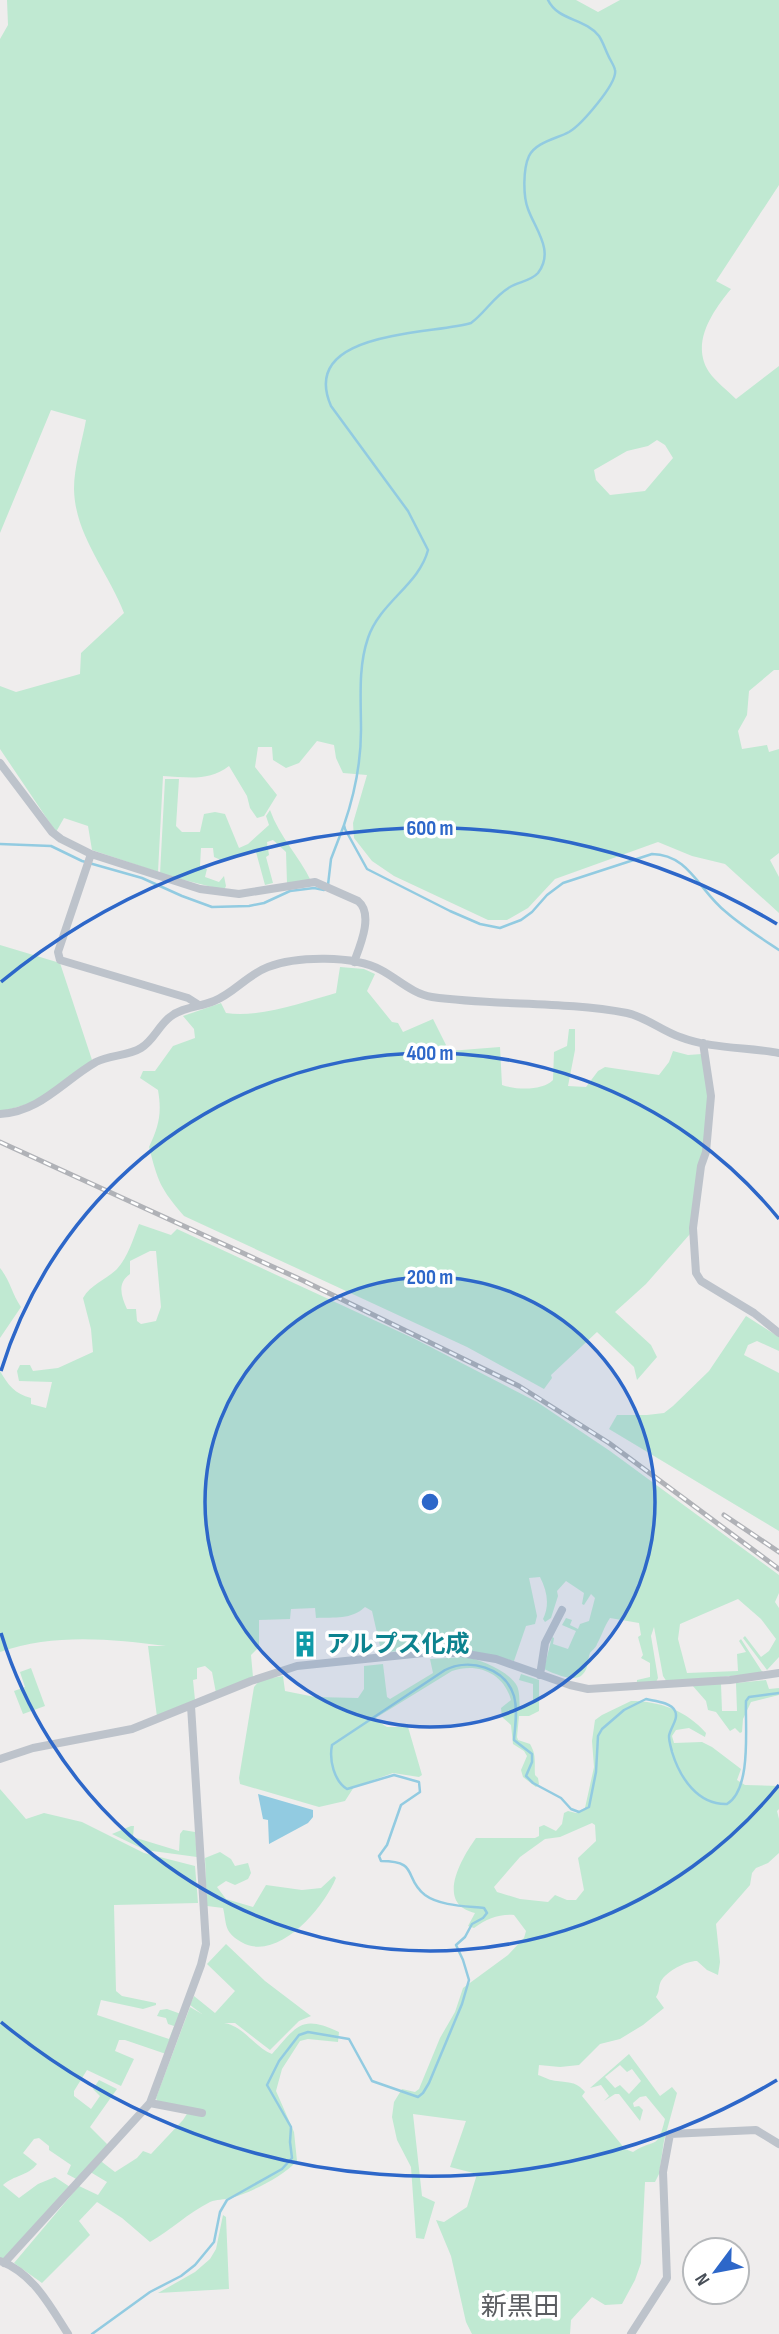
<svg xmlns="http://www.w3.org/2000/svg" width="779" height="2334" viewBox="0 0 779 2334" font-family="'Sofia Sans Condensed','Noto Sans JP',sans-serif">
<rect width="100%" height="100%" fill="#efeded"/>
<path fill="#c0e9d2" fill-rule="evenodd" d="M7,0h569l22,12 22,-12h159v185l-63,96 15,8c-18,22 -41,54 -22,83 7,10 19,19 27,27l43,-33v304h-5l-25,21 -2,24 -9,16 4,18 25,-4 2,7 10,-3v104l-9,7 9,17v36l-54,-49 -33,-8 -34,-14 -103,37 -27,29 -21,12h-19l-94,-44 -22,-15 -18,-23 -1,-15 14,-48 -24,-2 -7,-15 -2,-13 -17,-4 -18,22 -13,5 -13,-8 -1,-13h-14l-3,20 22,28 -13,21 -7,2 -7,-10 -3,-12 -18,-30c-21,16 -42,11 -66,10l-5,96 -66,-22 -4,-24 -24,-8 -8,14 -56,-83v-63l16,6 64,-18 1,-21 43,-40c-16,-42 -49,-77 -50,-124 0,-22 8,-47 12,-69l-35,-10 -51,123v-494l8,-14zM657,440l8,5 8,13 -28,33 -35,4 -14,-15 -2,-10 33,-19 21,-5z
M165,779h14l-3,47 6,6h18l4,-18 11,-2 10,2 14,34 9,-4 21,-19 -3,-9 4,-6c9,26 29,46 41,71l-24,2 -1,-31 -13,-12 -6,2 2,13 -3,2 7,26 -8,2 -9,-33 -3,-2 -30,11 -9,-4 -1,-9h-12l-1,18 7,3 -2,8 14,5 5,-6 2,10 -2,4 -64,-16z
M0,945l60,18 32,97 -2,5 -59,38 -31,9z
M340,967l24,2 11,5 -8,17 25,31 6,1 5,9 30,-13 16,32 51,-4 2,38c15,5 40,6 51,-5l1,-28 13,-6 2,-17h6v21l-7,36 18,1 12,-16 7,-4 54,8 10,-13 4,-11 15,4 14,-1 6,41 -5,57 -13,82 -44,50 -31,28 36,33 6,12 -20,23 -3,-13 -37,-35 -46,43 1,3 -8,11 -77,-42 -283,-131c-24,-28 -26,-34 -35,-69 10,-21 13,-34 9,-57l-18,-12 3,-7h12l18,-25 22,-8 -1,-9 -11,-13 38,-13 5,10c34,5 78,-11 110,-20z
M139,1224l32,11 6,-6 238,110 122,63 73,49 169,124v18l-4,9 4,6v49l-12,13 -24,-32 2,-2 16,21 8,-6 7,-12 -15,-20 -23,-20 -58,25 -2,15 9,34 51,-2 -1,-17 9,-2 -7,-11 2,-2 22,34 -96,9 -4,-6 -9,-49 -3,9 7,42 -2,4 -19,1v-3l13,-3v-14l-9,-5 2,-3 -5,-18 3,-2 -2,-12 -29,-5c-6,9 -8,17 -13,26 -1,4 -5,6 -7,9 -3,7 -1,16 -8,22 -8,8 -29,-2 -38,-6l8,-32 2,1 -1,6 15,5 8,-18 -14,-6 4,-7 6,2 -2,5 8,4 2,-5 9,-3 6,-23 -4,-4 -7,11 -2,-1 2,-11 -18,-12 -9,10 1,5 -7,22 -6,4 -2,-3c7,-15 4,-28 -3,-42l-11,1 8,38 -2,8 -9,2 -12,35 -58,-13 -71,4 -5,-6 -8,-35 -7,-4c-14,13 -30,10 -49,11l-1,-10 -24,1 -1,10 -31,1v27l-8,8 2,22 -37,16 -4,-21 -7,-6 -8,2v11l-4,1 2,20 -38,17 -9,-71h18c-55,-7 -112,-13 -166,6v-281c8,14 15,23 31,27v6l15,4 6,-26 -33,-1 -2,-10 3,-6h10l3,6 25,-3 35,-16 -2,-23 -8,-31c8,-14 23,-18 34,-29 11,-12 16,-30 22,-45zM150,1251h6l5,56 -5,14 -15,3 -4,-3 -1,-12h-9c-6,-13 -10,-26 3,-35v-13z
M0,1268c10,12 12,26 21,39l-21,31z
M746,1316l33,21v14l-22,-10 -9,4 -4,10 35,18v158l-170,-102 8,-14h30l17,-2 9,-7 36,-35z
M464,1657c16,2 45,14 53,29 3,6 2,16 3,22l13,-5v-19l-14,-4 2,-6 18,6v31l-10,5h-10l-2,21 1,3 12,4c7,12 4,19 5,31l3,3 1,6 -3,3 -13,-10 -2,-7 6,-14 -3,-5 -11,-7 -2,-19 -9,-8 -1,-9 10,-8c-7,-27 -34,-38 -59,-29l-78,48 13,8h21l14,48 -3,2 -26,-4 -39,14 -9,14 -26,6 -79,-23 -1,-6 15,-91 6,-7 23,-4 2,15 30,6 43,1 6,-9v-23l19,-2 4,33 3,2 43,-26 -3,-14z
M31,1668l14,38 -22,8 -9,-23 11,-4 -5,-15z
M766,1680l3,9 10,-1v7l-28,7 -8,17 -1,13 -2,1 -5,-5 -5,3 -14,-19 -8,-2 -2,-9 -14,-16 29,-1 1,27h15l-1,-28z
M631,1701c29,0 56,10 75,32l-1,4 -16,-9 -13,2 -4,6 2,7 28,-1 10,5 29,22 -4,11 8,5 34,1v23l-2,2 2,8v34l-11,10 -12,5 -4,5 -2,12 -34,39 4,38 -2,13 -11,-5 -10,-9c-11,0 -30,10 -36,20 -3,6 -1,10 -5,16l8,11 -21,17 -23,14 -20,5 -21,21 -19,2 -21,-2 -1,10c6,2 13,6 19,6 12,2 19,0 28,11l-3,4 43,53 8,3c24,-15 24,-1 32,-33l-19,-23 -6,1 -7,6 1,4 5,-1 4,4 -3,11 -21,-27h-4l-11,7 5,-5 -8,-11 -11,3 39,-34 31,42 12,-9 5,6 -13,48 -5,33 -4,8h-10l-4,81 -6,17 -13,24 -17,1 -13,-8 -21,23 -1,14h-98l-6,-12 -15,-66 -15,-36 8,2 23,-15 10,-33 -27,-7 16,-46 -53,-7 9,82 13,6 -11,37 -8,-1 -5,-71 -14,-27 -5,-23 2,-15 8,-13 13,3 4,-3 21,-51 15,-26 8,-24 45,-33 16,-17 2,-7 -12,-16c-16,-1 -27,4 -40,13l-6,-2 7,-13c-40,-9 -14,-54 1,-75h59l4,-2v-9l5,-2 12,6 6,-7 2,-11 4,-2 8,2 9,-5 9,-41 -2,-26 3,-21 7,-5zM592,1823l3,2 1,16 -18,17 6,32 -8,10h-9l-12,-5 -7,7 -28,-3 -23,-7 -3,-5 26,-30 25,-18 15,-2zM620,2065l7,7 5,-3 9,12 -12,13 -9,-9 -5,3 -10,-11z
M0,1789l26,30 18,-6 38,9 62,31 51,13 3,37 -84,2 2,86 6,5 34,7v2l-13,4 -42,-9 -4,15 72,24 5,-13 -6,-2 -2,-6 -9,-2 3,-6 7,-1 14,5 -15,40 -41,-14h-6l-4,11 19,8 -13,27 -34,-16 -13,21v5l17,13 9,-13 -7,-7 6,-9 18,9 -27,38 17,17 -5,18 13,10 22,-14 6,-7 8,3 32,-34 7,-11 -33,-8 -1,-3 34,-91 12,7 -12,-9 4,-9 21,17 20,-22 -28,-27 19,-20 39,37 46,35 -12,5 -29,29 -35,-27h-11c20,3 30,24 48,31 25,-28 29,-40 67,-22l-1,10 -30,-3 -8,2 -18,28 -6,22 18,41 3,29c-15,16 -45,31 -66,37 -8,2 -14,1 -21,4 -22,11 -39,28 -60,40l-28,-24 -25,-16 -18,19 11,14 -48,48 -28,-20 65,-77 19,9 9,-13 -20,-12 -9,10 -11,-6 4,-9 -22,-15v-4l-10,-8 -5,1 -11,14 14,11c-9,12 -23,11 -34,21l16,13 19,-14 17,-7 15,10 -67,72 -3,-2z
M131,1826h3l-1,11 46,14 1,-17 3,-4 12,2 2,25 -52,-7 -33,-16z
M220,1852l11,7 4,7 13,-3 3,10 -3,6 -13,6 -9,-4 -9,6 9,12 27,8 13,-22 36,5 19,-2 13,-12 2,2c-12,29 -55,81 -91,66 -6,-3 -13,-7 -17,-14 -3,-6 -3,-15 -5,-22l-16,-2 -2,-48z
M223,2215l3,2 3,72 -71,4 37,-21 15,-13 6,-10z"/>
<path fill="#92cbe1" d="M258,1794l55,16v7l-5,6 -39,21 -1,-24 -5,-1z"/>
<g fill="none" stroke-linecap="round" stroke-linejoin="round">
<path stroke="#92cbe1" stroke-width="2.5" d="M548,0c10,21 37,18 51,36 4,6 6,13 9,19 2,5 6,10 7,15 3,13 -34,55 -46,62 -13,7 -33,10 -40,24 -6,13 -6,40 -1,53 7,20 27,42 10,64 -7,8 -20,9 -28,14 -17,10 -24,25 -39,36 -40,12 -173,7 -140,83l77,105 20,39c-9,35 -48,52 -60,88 -10,29 -7,61 -7,92 0,33 -6,63 -17,95l1,4 22,40 83,42 30,13 20,4 21,-8 11,-8 15,-17 16,-12 89,-29c37,0 48,38 74,58 16,14 35,26 53,38
M0,844l51,2 31,15 60,17 40,18 30,11 37,-1 15,-3 26,-12 24,-3 10,2
M328,885l3,-26 13,-34
M92,2334l58,-42 31,-16 14,-11 19,-23 6,-30 7,-12 55,-31 10,-11 -2,-16 1,-15 -24,-42 12,-24 20,-26 9,-3 41,7 23,42 46,16 5,-4 6,-10 33,-79 7,-24 -6,-20 -7,-15 9,-8 7,-13 11,-6 4,-5 -3,-5c-18,-2 -44,-2 -59,-13 -22,-17 -5,-34 -44,-34l-2,-5 8,-11 14,-40 19,-13 -1,-10 -25,-7 -47,14c-13,-8 -18,-29 -15,-44l113,-75c24,-12 60,-3 69,26 4,15 1,30 0,44l18,14v8l-6,14 7,7 28,15 10,11 8,3 10,-5 7,-35 2,-36 4,-7 22,-19 22,-11c8,2 25,3 29,12 4,8 -5,17 -6,25 0,6 2,11 3,16 8,26 26,53 55,52 25,-15 18,-77 19,-103l3,-4 30,-4"/>
<path stroke="#bdc3cb" stroke-width="8" d="M0,763l52,69 9,7 30,15 109,35 39,5 76,-12 43,19c16,13 2,45 -4,61
M91,854l-33,98 2,8 128,38 11,7
M703,1043l8,53 -5,56 -5,14 -8,62 3,45 5,8 53,32 25,20
M0,1114c40,-2 63,-33 96,-52 14,-7 32,-6 45,-14 13,-8 18,-23 29,-31 12,-10 30,-10 44,-16 20,-8 33,-26 54,-34 28,-11 86,-12 113,3 17,9 32,24 51,27 65,9 131,4 195,16 19,4 35,18 53,24 31,12 67,10 99,16
M540,1675l5,-32 17,-33
M0,1759l33,-11 99,-19 119,-48 46,-15 126,-13h38l35,6 74,26 18,4 142,-9 49,-7
M150,2103l52,10
M0,2261c33,12 50,45 68,73
M4,2263l146,-160 51,-138 5,-21 -15,-238
M631,2334l36,-56 -4,-106 7,-38 86,-4 23,14"/>
<g stroke="#b0b2b7" stroke-width="5">
<path id="rail" d="M0,1142l304,139 215,105 90,57 170,126
M724,1515l55,37"/>
</g>
<use href="#rail" stroke="#fff" stroke-width="2.5" stroke-dasharray="8" stroke-linecap="butt"/>
</g>
<circle cx="430" cy="1502" r="225" fill="#2d67c9" fill-opacity=".12"/>
<g fill="none" stroke="#2d67c9" stroke-width="3.5">
<circle cx="430" cy="1502" r="225"/>
<path d="M779 1785A449 449 0 0 1 1 1633M1 1371A449 449 0 0 1 779 1219"/>
<path d="M777 2080A674 674 0 0 1 1 2022M1 982A674 674 0 0 1 777 924"/>
</g>
<defs>
<g id="building-bare" transform="scale(2.1)"><path d="M-4-6H4V6H1V3H-1V6H-4ZM-2.5-4.3h1.7v1.8h-1.7ZM.8-4.3h1.7v1.8H.8ZM-2.5-1h1.7V.8h-1.7ZM.8-1h1.7V.8H.8Z" fill="#0f9aa8" stroke="#fff" stroke-width="2.5" paint-order="stroke"/></g>
</defs>
<g fill-rule="evenodd">
<use href="#building-bare" x="305" y="1644"/>
</g>
<g text-anchor="middle" dominant-baseline="central" stroke-width="7" stroke-linejoin="round" paint-order="stroke">
<g font-size="24" font-weight="bold" fill="#0d838f" stroke="#fff" text-anchor="start">
<text x="326" y="1644">アルプス化成</text>
</g>
<g font-size="26" fill="#5b5d61" stroke="#fff">
<text x="520" y="2307">新黒田</text>
</g>
</g>
<circle cx="430" cy="1502" r="10" fill="#2d67c9" stroke="#fff" stroke-width="3.5"/>
<g font-size="21" text-anchor="middle" font-weight="bold" fill="#2d67c9" stroke="#fff" stroke-width="7" stroke-linejoin="round" paint-order="stroke">
<text x="430" y="835">600 m</text>
<text x="430" y="1060">400 m</text>
<text x="430" y="1284">200 m</text>
</g>
<g transform="translate(716 2271) rotate(238)"><circle r="33" fill="#ffffff" stroke="#b6b9bc" stroke-width="2"/>
<path d="M0-5L12 26L0 18L-12 26Z" fill="#2d67c9"/>
<text y="-10" font-size="19" font-weight="bold" text-anchor="middle" fill="#484f58">N</text>
</g>
</svg>
